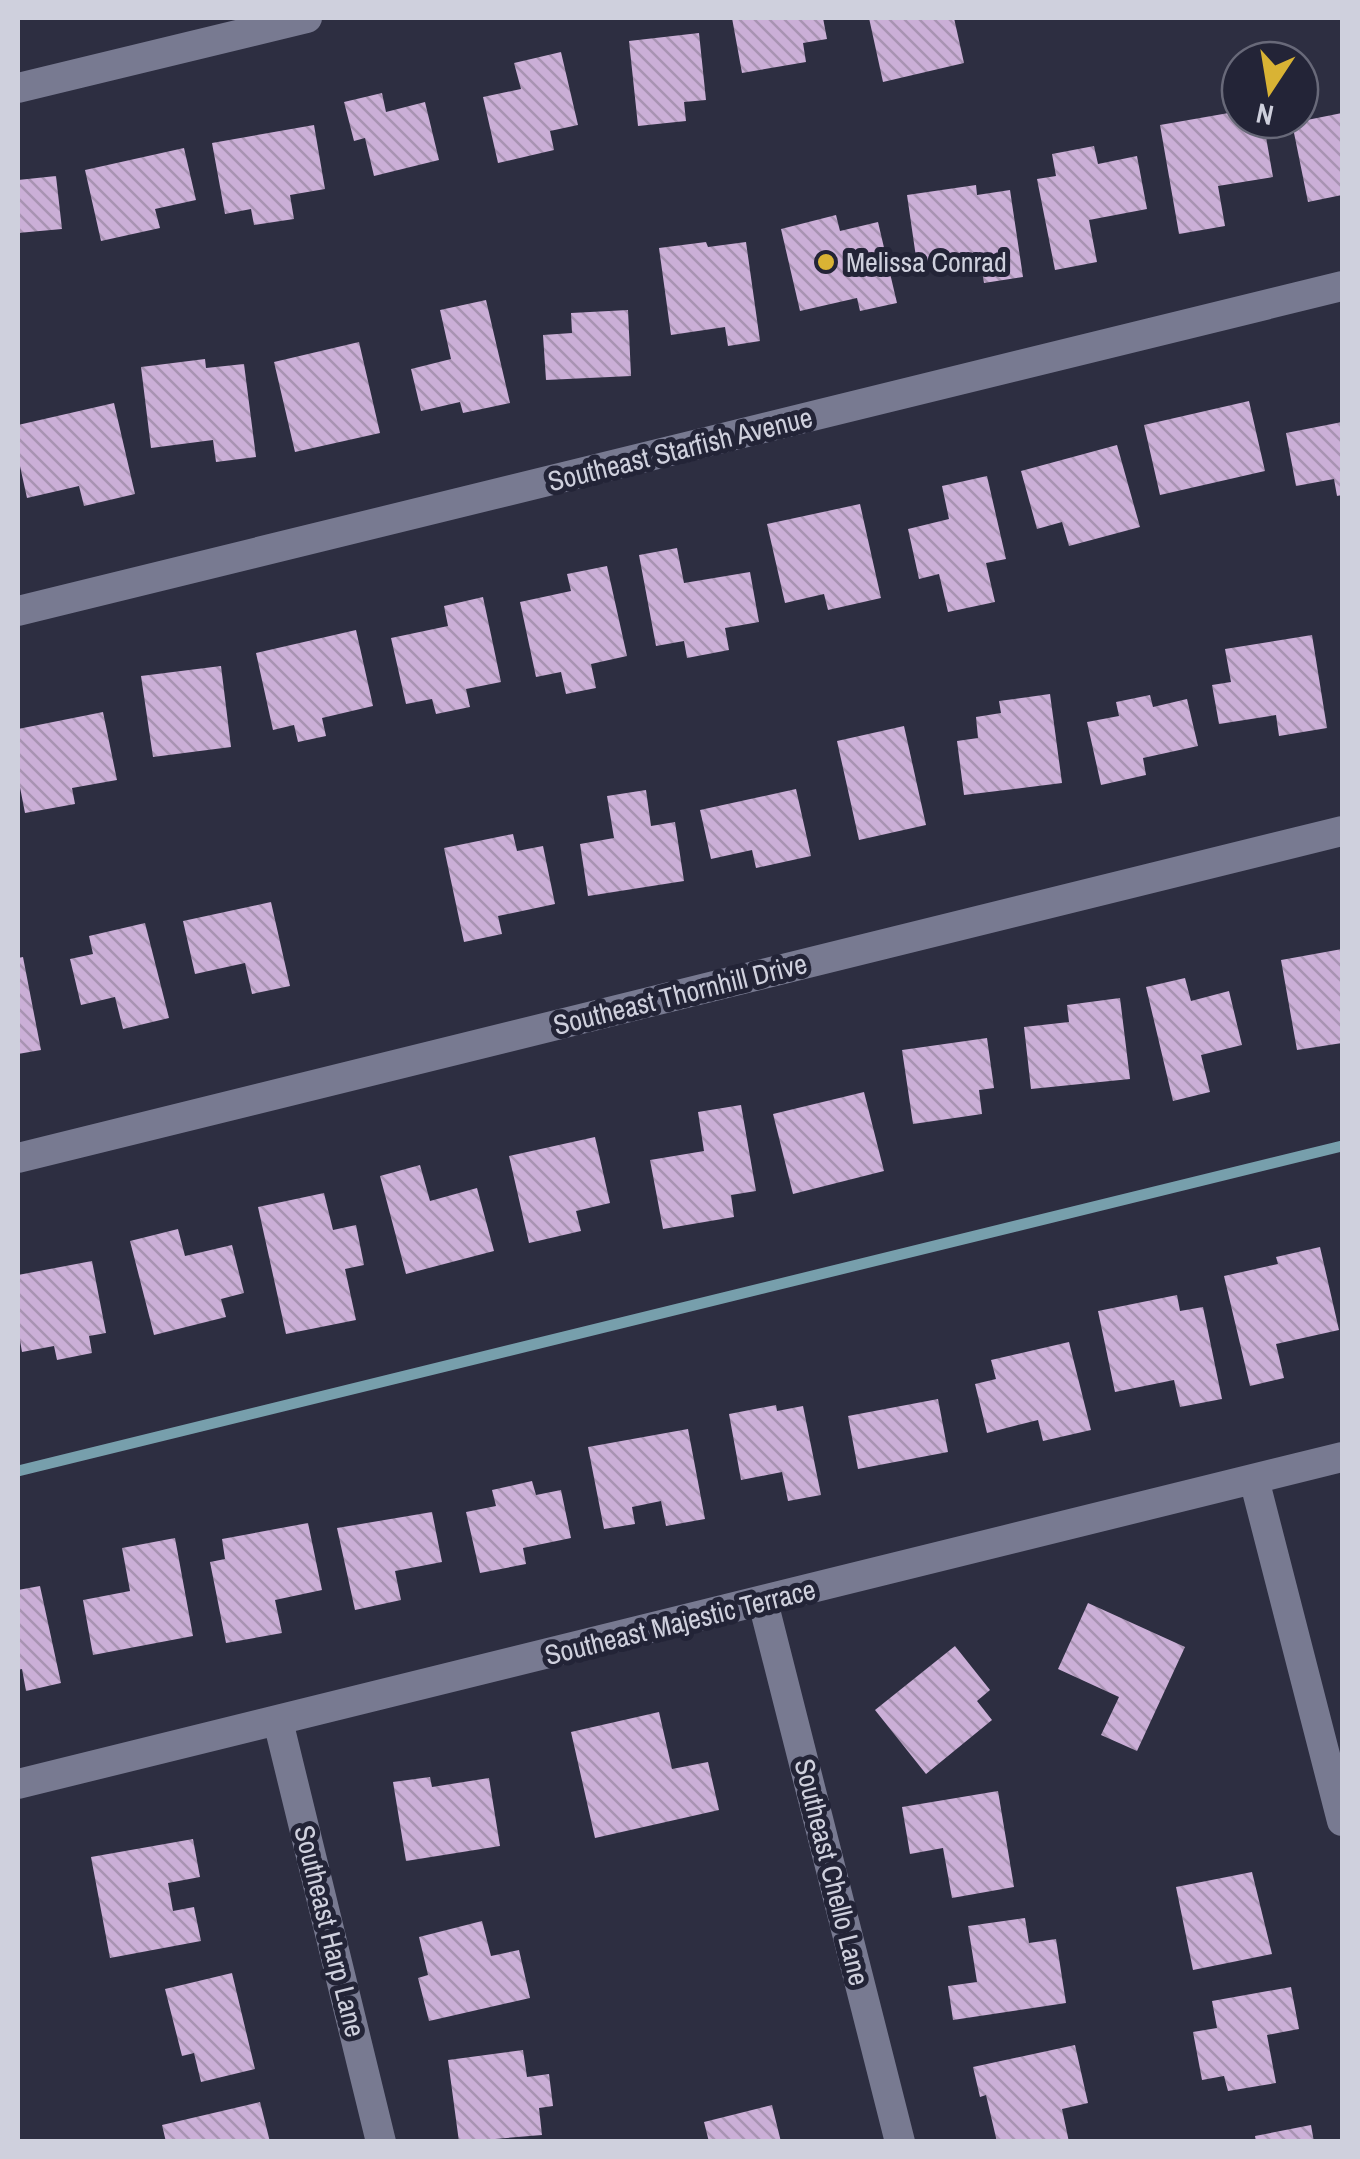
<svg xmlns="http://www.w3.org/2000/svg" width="1360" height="2159" viewBox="0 0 1360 2159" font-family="'Archivo Narrow',sans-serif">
<defs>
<pattern id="building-back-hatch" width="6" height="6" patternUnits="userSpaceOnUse" patternTransform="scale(2.5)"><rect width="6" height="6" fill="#cbafd7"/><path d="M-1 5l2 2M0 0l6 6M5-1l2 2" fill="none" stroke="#a893b2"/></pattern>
</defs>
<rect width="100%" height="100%" fill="#2d2e41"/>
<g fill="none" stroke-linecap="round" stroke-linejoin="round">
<path stroke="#779fac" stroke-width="11" d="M18,1471l1324,-325"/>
</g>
<path fill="url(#building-back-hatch)" d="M732,18h91l4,21 -24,4 3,19 -64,11z
M869,18h85l10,45 -81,19z
M699,33l7,67 -22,2 2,19 -48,5 -9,-85z
M561,52l17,73 -28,6 4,19 -56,13 -15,-66 38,-8 -7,-26z
M382,93l4,19 39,-10 14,58 -65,16 -9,-38 -11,3 -10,-39z
M1240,111v9h23l10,57 -55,9 7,40 -46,8 -19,-109z
M1342,113v82l-34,7 -16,-79z
M314,125l11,64 -35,6 4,24 -40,6 -3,-16 -26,5 -13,-71z
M1094,146l4,18 39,-8 10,53 -58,11 8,42 -42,8 -18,-91 19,-3 -4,-22z
M184,148l12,52 -41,9 5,19 -59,13 -16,-71z
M56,176l6,53 -44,4v-53z
M976,185l1,10 33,-5 13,87 -39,6 -5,-29 -62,10 -10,-69z
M836,215l4,16 38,-9 19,81 -37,8 -3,-13 -57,13 -19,-82z
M706,242l2,5 38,-5 14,99 -32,5 -3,-19 -54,8 -12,-87z
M486,300l24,103 -47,10 -3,-11 -39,9 -10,-42 40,-10 -11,-49z
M628,310l3,66 -85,4 -3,-45 29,-2 -1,-20z
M359,342l21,91 -85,19 -21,-90z
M205,359l1,9 38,-4 12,93 -40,5 -3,-22 -62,8 -10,-81z
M1249,401l16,70 -105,24 -16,-70z
M114,403l21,91 -51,12 -5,-20 -52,12 -9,-41v-32z
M1342,422v73l-5,1 -3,-17 -38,7 -10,-53z
M1117,445l23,82 -71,19 -7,-24 -25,7 -16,-58z
M987,476l19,83 -20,4 9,39 -47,10 -9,-38 -20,5 -11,-50 41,-10 -7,-33z
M860,504l21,94 -53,12 -4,-16 -39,9 -18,-79z
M677,548l7,35 66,-11 9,50 -34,6 4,22 -42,8 -3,-17 -28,5 -17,-91z
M607,566l20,90 -36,8 5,24 -30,6 -5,-22 -25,5 -16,-75 51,-11 -4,-17z
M483,597l18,85 -35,7 4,18 -34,7 -4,-15 -26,5 -15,-66 57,-12 -4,-20z
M356,630l17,76 -51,12 4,18 -28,6 -4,-17 -21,5 -17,-77z
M1312,635l15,93 -48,8 -3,-21 -57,9 -7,-39 19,-3 -6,-33z
M221,666l10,81 -78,10 -12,-81z
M1050,694l12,89 -98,12 -7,-54 21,-3 -2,-21 25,-4 -2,-12z
M1150,695l3,12 34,-8 11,47 -55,12 3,17 -45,10 -14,-63 32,-6 -3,-14z
M103,712l14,68 -45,8 3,16 -50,9 -7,-36v-48z
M904,726l22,99 -67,15 -22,-99z
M796,789l15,67 -55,12 -4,-18 -41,9 -11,-49z
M646,790l5,36 24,-4 9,59 -96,15 -8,-52 34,-6 -7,-42z
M513,834l4,17 26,-5 12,58 -57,12 4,18 -38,8 -20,-94z
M271,902l19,84 -38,8 -7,-31 -50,11 -12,-53z
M145,923l24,95 -46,11 -8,-32 -34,8 -11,-46 23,-5 -4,-18z
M1342,949v94l-45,7 -16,-90z
M23,957l18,93 -23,4v-96z
M1185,978l6,23 38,-10 13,54 -41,10 9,37 -37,9 -27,-114z
M1120,998l10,81 -99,10 -7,-62 45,-5 -2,-17z
M987,1038l7,50 -15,2 3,24 -69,10 -11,-74z
M864,1092l20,79 -91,23 -20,-80z
M741,1105l15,86 -25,4 3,22 -71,12 -13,-69 54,-9 -6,-39z
M595,1137l15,66 -34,8 5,20 -52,12 -20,-87z
M420,1165l10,36 47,-13 17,63 -88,23 -26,-98z
M324,1193l9,37 23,-5 8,40 -19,4 11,51 -70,14 -28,-127z
M178,1229l7,27 47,-11 12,48 -23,6 5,18 -72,18 -24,-94z
M1320,1247l19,83 -63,14 8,34 -34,8 -26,-110 54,-12 -2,-7z
M92,1261l14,72 -17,3 3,17 -35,7 -3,-14 -32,6 -4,-23v-54z
M1177,1295l3,16 23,-4 19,92 -42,8 -6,-27 -59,12 -17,-81z
M1069,1342l22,88 -48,11 -5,-21 -51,13 -12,-49 21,-5 -5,-19z
M938,1399l10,53 -90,17 -10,-53z
M776,1405l1,6 26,-5 18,89 -33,6 -6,-29 -41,8 -12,-66z
M688,1429l17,90 -39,7 -5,-25 -29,6 3,17 -31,5 -16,-82z
M532,1481l4,14 25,-5 10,48 -48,10 3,16 -46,9 -14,-61 30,-6 -4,-16z
M432,1512l10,50 -47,9 6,29 -46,10 -18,-82z
M308,1523l14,67 -47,10 7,33 -56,10 -16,-81 15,-3 -3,-20z
M175,1538l18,98 -100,19 -10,-55 47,-9 -8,-43z
M40,1586l21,97 -35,8 -4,-22 -4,1v-80z
M1088,1603l97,44 -48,104 -36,-16 18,-38 -61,-28z
M955,1646l35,44 -13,11 15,19 -66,54 -51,-64z
M659,1712l13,57 36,-7 11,48 -124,28 -24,-106z
M430,1777l2,10 57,-9 11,68 -94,15 -13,-79z
M998,1791l16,96 -62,11 -9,-50 -33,6 -8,-47z
M193,1839l7,38 -32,6 5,28 21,-4 7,34 -91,17 -19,-101z
M1252,1872l20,82 -79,16 -17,-83z
M1025,1918l4,25 27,-4 10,64 -113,17 -5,-34 29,-4 -9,-56z
M482,1921l9,35 28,-6 11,48 -101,23 -11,-43 10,-3 -9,-38z
M232,1973l23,96 -54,13 -7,-29 -12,3 -17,-67z
M1291,1987l8,42 -32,6 9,48 -48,8 -4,-15 -22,4 -9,-48 24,-4 -5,-27z
M1075,2045l13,58 -26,6 7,33h-72l-11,-47 -6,2 -7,-30z
M523,2050l4,27 22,-3 4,32 -14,2 3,27 -83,7 -11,-82z
M260,2102l10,40h-104l-4,-17z
M772,2105l9,37h-72l-5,-20z
M1311,2125l3,17h-58l-1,-6z"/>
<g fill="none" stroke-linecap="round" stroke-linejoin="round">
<path stroke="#787a91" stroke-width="30" d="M18,88l289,-70
M18,611l1324,-325
M18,1158l1324,-327
M1254,1479l88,342
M763,1602l137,540
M278,1721l103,421
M18,1784l1324,-327"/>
</g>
<circle fill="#d9b334" stroke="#232437" stroke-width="4" cx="826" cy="262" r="10"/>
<g text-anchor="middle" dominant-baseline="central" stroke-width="10" stroke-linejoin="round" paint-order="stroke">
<g font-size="28" fill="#cfd0dd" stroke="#232437" text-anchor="start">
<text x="846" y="262">Melissa Conrad</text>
</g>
<g font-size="28" fill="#cfd0dd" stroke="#232437">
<text transform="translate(680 449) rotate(-14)">Southeast Starfish Avenue</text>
<text transform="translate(680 994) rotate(-14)">Southeast Thornhill Drive</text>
<text transform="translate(680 1622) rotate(-14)">Southeast Majestic Terrace</text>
<text transform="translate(832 1872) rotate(76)">Southeast Chello Lane</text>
<text transform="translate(330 1931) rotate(76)">Southeast Harp Lane</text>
</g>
</g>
<rect width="1360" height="2159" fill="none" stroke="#cfd0dd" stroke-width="40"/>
<g transform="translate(1270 90) rotate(192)"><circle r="48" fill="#232437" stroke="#686979" stroke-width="2.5"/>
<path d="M0-8L18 38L0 25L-18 38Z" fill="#d9b334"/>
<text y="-15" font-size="28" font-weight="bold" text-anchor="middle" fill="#cfd0dd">N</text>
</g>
</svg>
